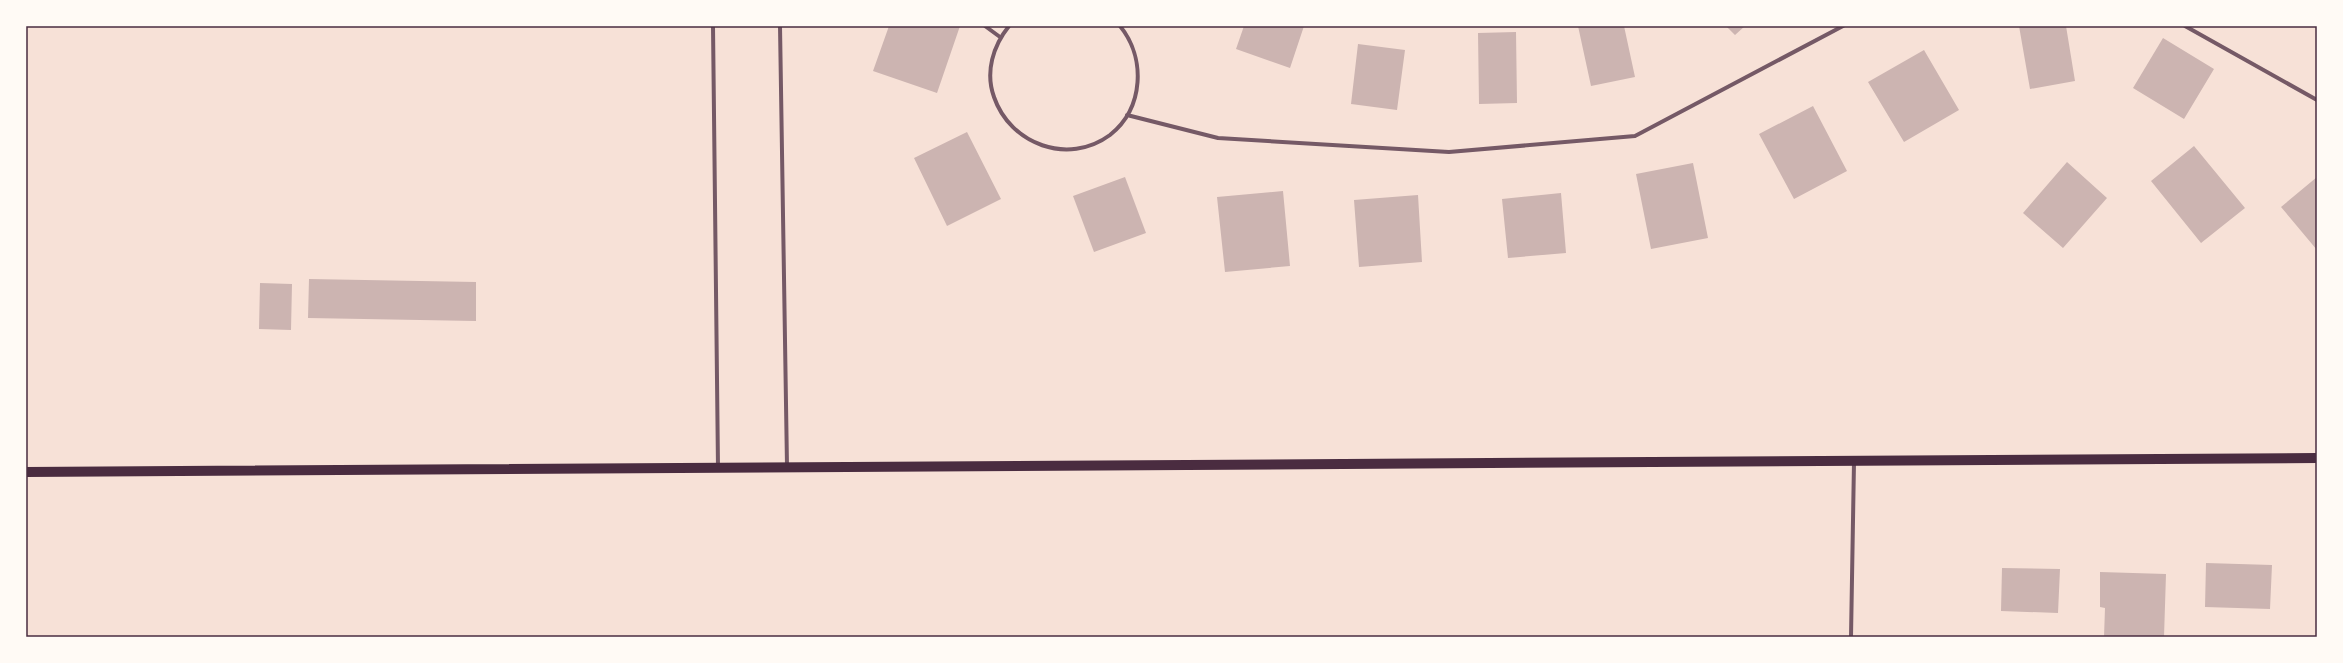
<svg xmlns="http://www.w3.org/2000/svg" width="2343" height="663" viewBox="0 0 2343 663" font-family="'Alegreya Sans',sans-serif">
<rect width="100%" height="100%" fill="#f7e1d7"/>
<path fill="#ccb4b1" d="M889,26h71l-23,67 -64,-22z
M1244,26h60l-14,42 -54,-19z
M1578,26h46l11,51 -44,9z
M1726,26h19l-10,9z
M2019,26h47l9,55 -45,8z
M1516,32l1,71 -38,1 -1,-71z
M2163,38l51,31 -30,50 -51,-31z
M1358,44l47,6 -8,60 -46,-6z
M1924,50l35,60 -55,32 -36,-60z
M1813,106l34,65 -53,28 -35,-65z
M967,132l34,67 -54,27 -33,-68z
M2194,146l51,62 -44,35 -50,-62z
M2067,162l40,36 -44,50 -40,-35z
M1693,163l15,75 -57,11 -15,-75z
M1125,177l21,56 -52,19 -21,-56z
M2317,177v73l-36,-43z
M1283,191l7,75 -65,6 -8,-75z
M1561,193l5,60 -58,5 -6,-59z
M1418,195l4,67 -63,5 -5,-67z
M309,279l167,3v39l-168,-3z
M260,283l32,1 -1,46 -32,-1z
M2206,563l66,2 -2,44 -65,-2z
M2002,568l58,1 -2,44 -57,-2z
M2100,572l66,2 -2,63h-60l1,-29 -5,-1z"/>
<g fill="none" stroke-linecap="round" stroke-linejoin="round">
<path stroke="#755966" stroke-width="4" d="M713,26l5,441
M780,26l7,440
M985,26l15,11
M1009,26c-16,20 -24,46 -15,71 16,47 74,69 116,38 34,-27 36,-77 10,-109
M2185,26l132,74
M1127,115l91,23 231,14 186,-16 208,-110
M1851,637l3,-175"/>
<path stroke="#4a2c40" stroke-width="10" d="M26,472l2291,-14"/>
</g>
<rect width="2343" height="663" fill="none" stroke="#fffaf5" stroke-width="54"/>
<rect x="27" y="27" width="2289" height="609" fill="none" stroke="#4a2c40" stroke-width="1.5"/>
</svg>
